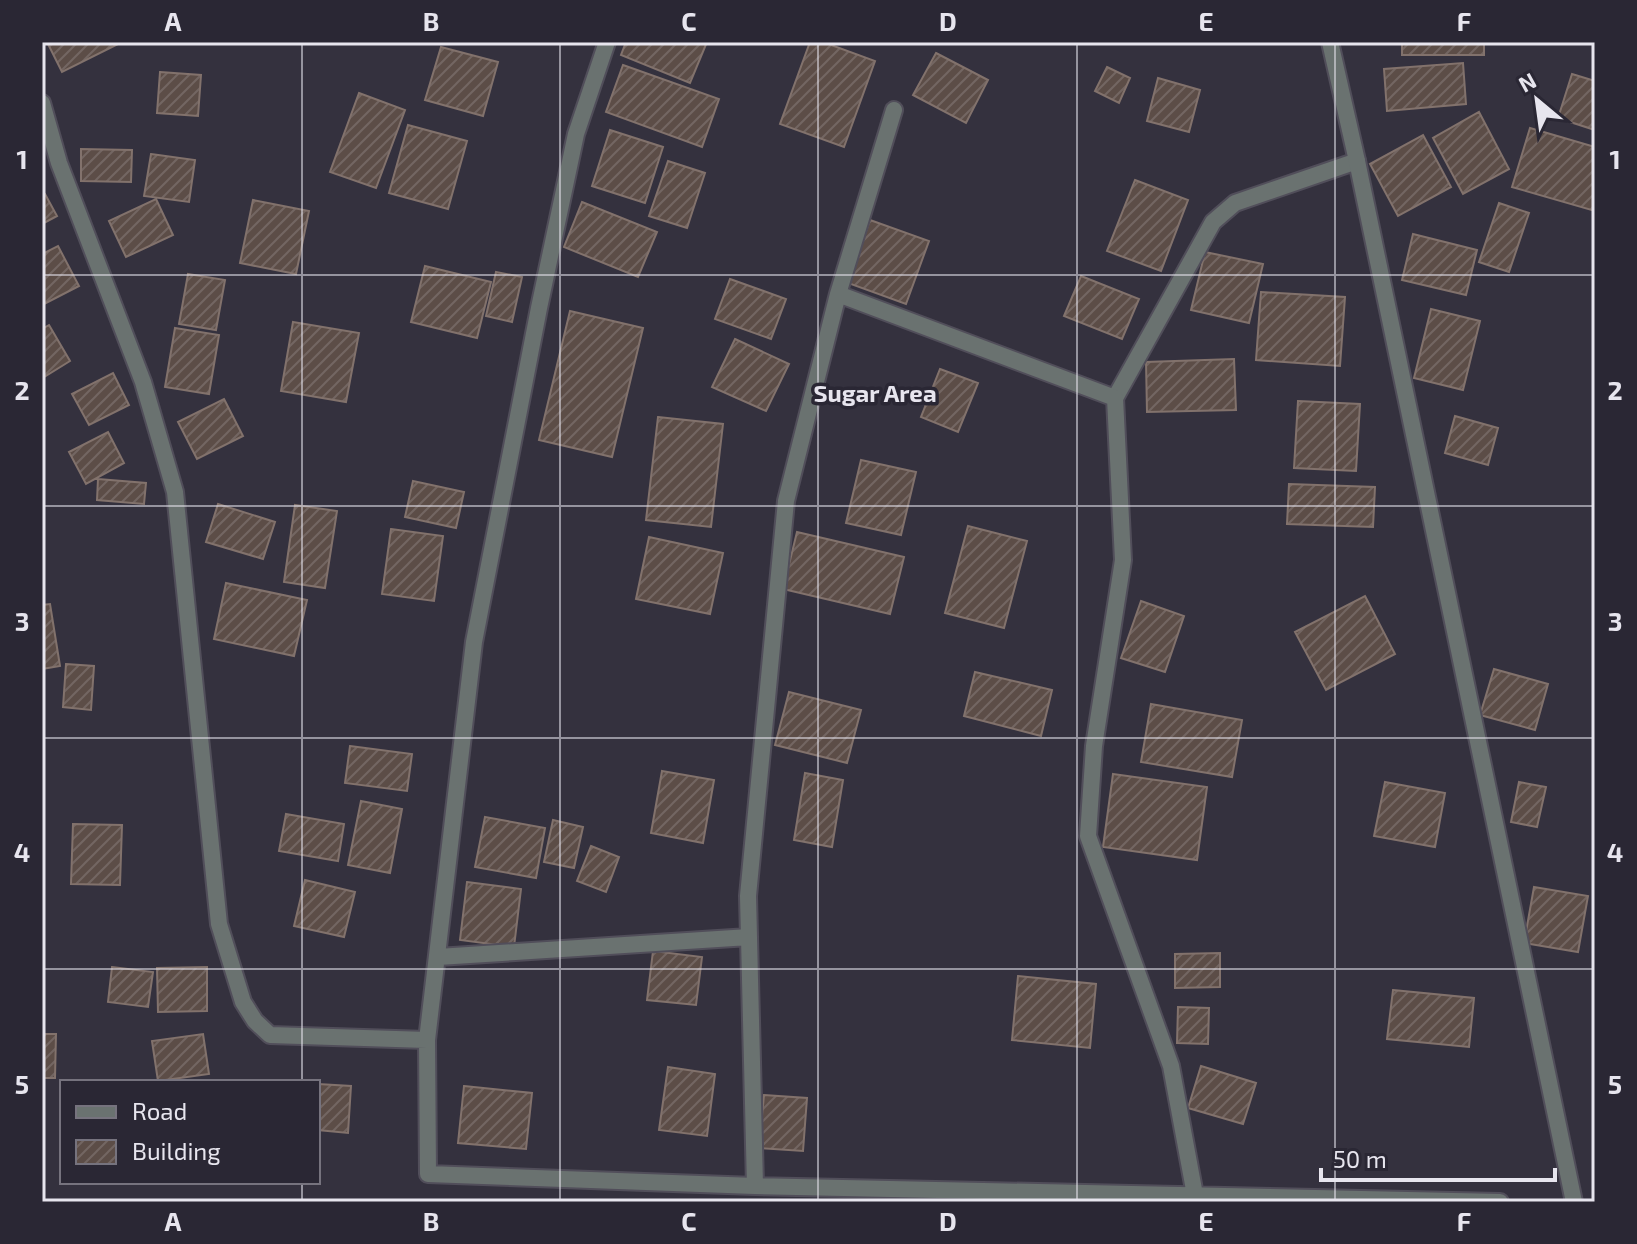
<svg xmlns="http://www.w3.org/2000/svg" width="1637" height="1244" viewBox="0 0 1637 1244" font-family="'Exo 2',sans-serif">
<defs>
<pattern id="building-hatch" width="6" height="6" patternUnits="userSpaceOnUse" patternTransform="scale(2)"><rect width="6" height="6" fill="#5c4d47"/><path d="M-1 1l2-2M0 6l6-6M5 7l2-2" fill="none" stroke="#736662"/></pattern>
</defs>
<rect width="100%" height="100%" fill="#34313e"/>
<path fill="url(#building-hatch)" stroke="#82726c" stroke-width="2" d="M47,42h70l1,2 -56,28z
M626,42h81l-17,41 -69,-28z
M810,42h13l52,19 -31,86 -64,-23z
M1402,42h82v13h-82z
M441,47l57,15 -15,54 -58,-16z
M936,53l52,27 -22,43 -53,-28z
M1463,63l3,41 -79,7 -3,-42z
M623,65l96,34 -17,48 -96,-35z
M1107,67l23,11 -11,25 -24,-12z
M160,72l41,3 -3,41 -41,-3z
M1572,74l23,7v49l-37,-12z
M1158,78l42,12 -11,42 -42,-11z
M359,93l46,17 -29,78 -46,-16z
M1479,112l30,57 -46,25 -30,-56z
M408,125l59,16 -19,68 -59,-16z
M1530,128l65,19v64l-83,-24z
M610,130l53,17 -18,56 -53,-17z
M1423,135l28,52 -53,29 -28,-52z
M81,149l51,1 -1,32 -50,-1z
M151,154l44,6 -6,42 -45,-6z
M668,161l37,12 -18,55 -38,-12z
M1135,180l53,20 -27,71 -54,-20z
M45,194l12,22 -15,8v-29z
M156,199l17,36 -47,22 -17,-36z
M253,200l56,11 -13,63 -56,-11z
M582,202l75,30 -19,45 -74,-30z
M1499,203l30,10 -20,59 -30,-10z
M870,220l59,21 -23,63 -58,-21z
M1413,234l64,16 -11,45 -64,-15z
M58,246l21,40 -37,19v-51z
M1205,252l58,12 -14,59 -58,-13z
M425,266l66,16 -14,56 -66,-16z
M496,272l26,5 -10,45 -26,-6z
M188,274l37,6 -9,50 -37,-6z
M1081,276l58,23 -17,40 -58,-23z
M730,279l56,20 -15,40 -56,-20z
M1261,292l84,5 -5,69 -84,-6z
M1431,309l49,12 -17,69 -49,-12z
M570,311l73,17 -31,129 -73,-17z
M293,322l66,11 -13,69 -65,-11z
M49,325l21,36 -26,16 -2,-4v-44z
M175,328l44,7 -10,59 -44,-7z
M735,339l54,25 -23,47 -54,-24z
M1234,359l2,51 -89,2 -1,-50z
M940,369l38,14 -20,49 -37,-15z
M113,373l16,32 -40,20 -17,-31z
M224,399l19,37 -46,23 -19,-37z
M1298,401l62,3 -4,67 -62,-3z
M1455,416l43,12 -10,37 -43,-12z
M658,417l65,7 -12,103 -65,-7z
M108,432l16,31 -38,21 -17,-32z
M861,460l55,12 -15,63 -55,-12z
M98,479l48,4 -2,21 -47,-4z
M413,481l51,11 -8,36 -51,-11z
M1289,484l86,3 -2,40 -86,-3z
M218,504l57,18 -12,37 -57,-17z
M295,505l42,6 -12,77 -41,-6z
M968,526l59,15 -23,87 -59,-15z
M391,529l52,7 -9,65 -52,-7z
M797,532l107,25 -14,57 -107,-25z
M649,537l74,16 -13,61 -74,-15z
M226,583l81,17 -13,56 -80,-17z
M1365,596l30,58 -69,36 -31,-58z
M1141,601l43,15 -19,56 -44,-14z
M50,604l10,62 -18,3v-64z
M66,664l28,2 -3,44 -28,-3z
M1494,669l54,15 -13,46 -55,-15z
M975,672l77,18 -11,46 -77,-20z
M789,692l72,18 -14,53 -72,-18z
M1151,704l91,16 -10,57 -91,-15z
M350,746l62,8 -5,37 -62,-8z
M662,771l52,9 -11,63 -52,-10z
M805,773l38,7 -11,67 -38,-7z
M1113,774l94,13 -10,73 -94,-13z
M1385,782l60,11 -10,54 -61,-11z
M1519,782l27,5 -9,40 -26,-5z
M361,801l41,8 -12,64 -42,-8z
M286,814l58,10 -6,37 -59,-10z
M485,817l60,11 -9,50 -61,-11z
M553,820l30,7 -9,41 -30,-6z
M73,824l49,1 -2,60 -49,-1z
M591,846l28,11 -13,35 -29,-11z
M305,880l50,12 -11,45 -50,-11z
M467,882l54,7 -7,58 -54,-7z
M1534,887l54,9 -10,56 -54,-9z
M653,951l49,6 -6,48 -49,-5z
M1220,953v34l-45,1v-34z
M112,967l41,5 -5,35 -40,-5z
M207,967v44l-49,1 -1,-44z
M1018,976l78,8 -6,64 -78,-8z
M1393,990l81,8 -5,49 -82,-8z
M1178,1007l31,1 -1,36 -31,-1z
M42,1034h14l-1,44h-13z
M203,1034l6,40 -51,7 -6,-40z
M1201,1066l55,17 -13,41 -55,-16z
M668,1067l47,7 -8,62 -48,-6z
M318,1084l33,2 -3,47 -30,-3z
M464,1086l68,7 -6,56 -68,-6z
M764,1095l43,3 -4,53 -44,-3z"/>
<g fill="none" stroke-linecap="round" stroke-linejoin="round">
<g stroke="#514e5a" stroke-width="20">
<path id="lane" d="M1115,398l98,-176 22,-19 122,-42"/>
</g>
<g stroke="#514e5a" stroke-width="20">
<path id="street" d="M607,42l-31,92 -37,174 -65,334 -47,398 1,134 327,12 745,16
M1330,42l27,119 217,1041
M42,103l17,60 84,219 32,110 44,432 24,78 12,19 15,14 157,5
M838,294l277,104 8,162 -29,186 -6,90 83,230 24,129
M438,957l311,-20
M755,1186l-7,-290 38,-395 52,-207 56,-184"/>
</g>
<use href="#lane" stroke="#6a7270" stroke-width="16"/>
<use href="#street" stroke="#6a7270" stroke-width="16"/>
</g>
<path fill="none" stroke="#e7e5ee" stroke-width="2" stroke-opacity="0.55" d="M302,42v1040M560,42v1160M818,42v1160M1077,42v1160M1335,42v1160M42,275h1553M42,506h1553M42,738h1553M42,969h1553M302,1182v20"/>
<g text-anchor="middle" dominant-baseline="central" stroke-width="7" stroke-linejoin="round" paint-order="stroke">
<g font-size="24" font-weight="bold" fill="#e7e5ee" stroke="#2a2734">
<text x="875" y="392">Sugar Area</text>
</g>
</g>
<rect width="1637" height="1244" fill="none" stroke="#2a2734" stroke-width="88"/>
<rect x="60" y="1080" width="260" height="104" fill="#2a2734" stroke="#76737e" stroke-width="2"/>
<rect x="76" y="1106" width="40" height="12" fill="#6a7270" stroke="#76737e" stroke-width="2"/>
<text x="132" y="1120" font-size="24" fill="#e7e5ee">Road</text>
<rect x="76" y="1140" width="40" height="24" fill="url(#building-hatch)" stroke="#76737e" stroke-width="2"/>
<text x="132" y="1160" font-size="24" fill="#e7e5ee">Building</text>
<g transform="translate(1537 100) rotate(331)" stroke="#2a2734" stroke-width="6" paint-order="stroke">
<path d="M0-6L14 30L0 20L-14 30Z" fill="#e7e5ee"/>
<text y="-12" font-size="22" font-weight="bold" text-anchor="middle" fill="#e7e5ee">N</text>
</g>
<path d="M1321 1168v12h234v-12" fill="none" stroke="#e7e5ee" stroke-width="4"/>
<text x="1333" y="1168" font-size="24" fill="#e7e5ee" stroke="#2a2734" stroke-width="6" paint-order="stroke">50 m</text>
<rect x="44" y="44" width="1549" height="1156" fill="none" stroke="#e7e5ee" stroke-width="3"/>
<g font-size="26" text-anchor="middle" font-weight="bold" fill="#e7e5ee">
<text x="173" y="31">A</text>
<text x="431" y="31">B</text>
<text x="689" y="31">C</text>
<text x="948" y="31">D</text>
<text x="1206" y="31">E</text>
<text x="1464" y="31">F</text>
<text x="22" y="169">1</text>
<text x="1615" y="169">1</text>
<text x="22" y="400">2</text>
<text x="1615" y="400">2</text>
<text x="22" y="631">3</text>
<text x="1615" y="631">3</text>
<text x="22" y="862">4</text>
<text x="1615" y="862">4</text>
<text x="22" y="1094">5</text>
<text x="1615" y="1094">5</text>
<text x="173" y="1231">A</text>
<text x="431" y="1231">B</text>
<text x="689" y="1231">C</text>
<text x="948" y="1231">D</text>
<text x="1206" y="1231">E</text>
<text x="1464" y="1231">F</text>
</g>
</svg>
